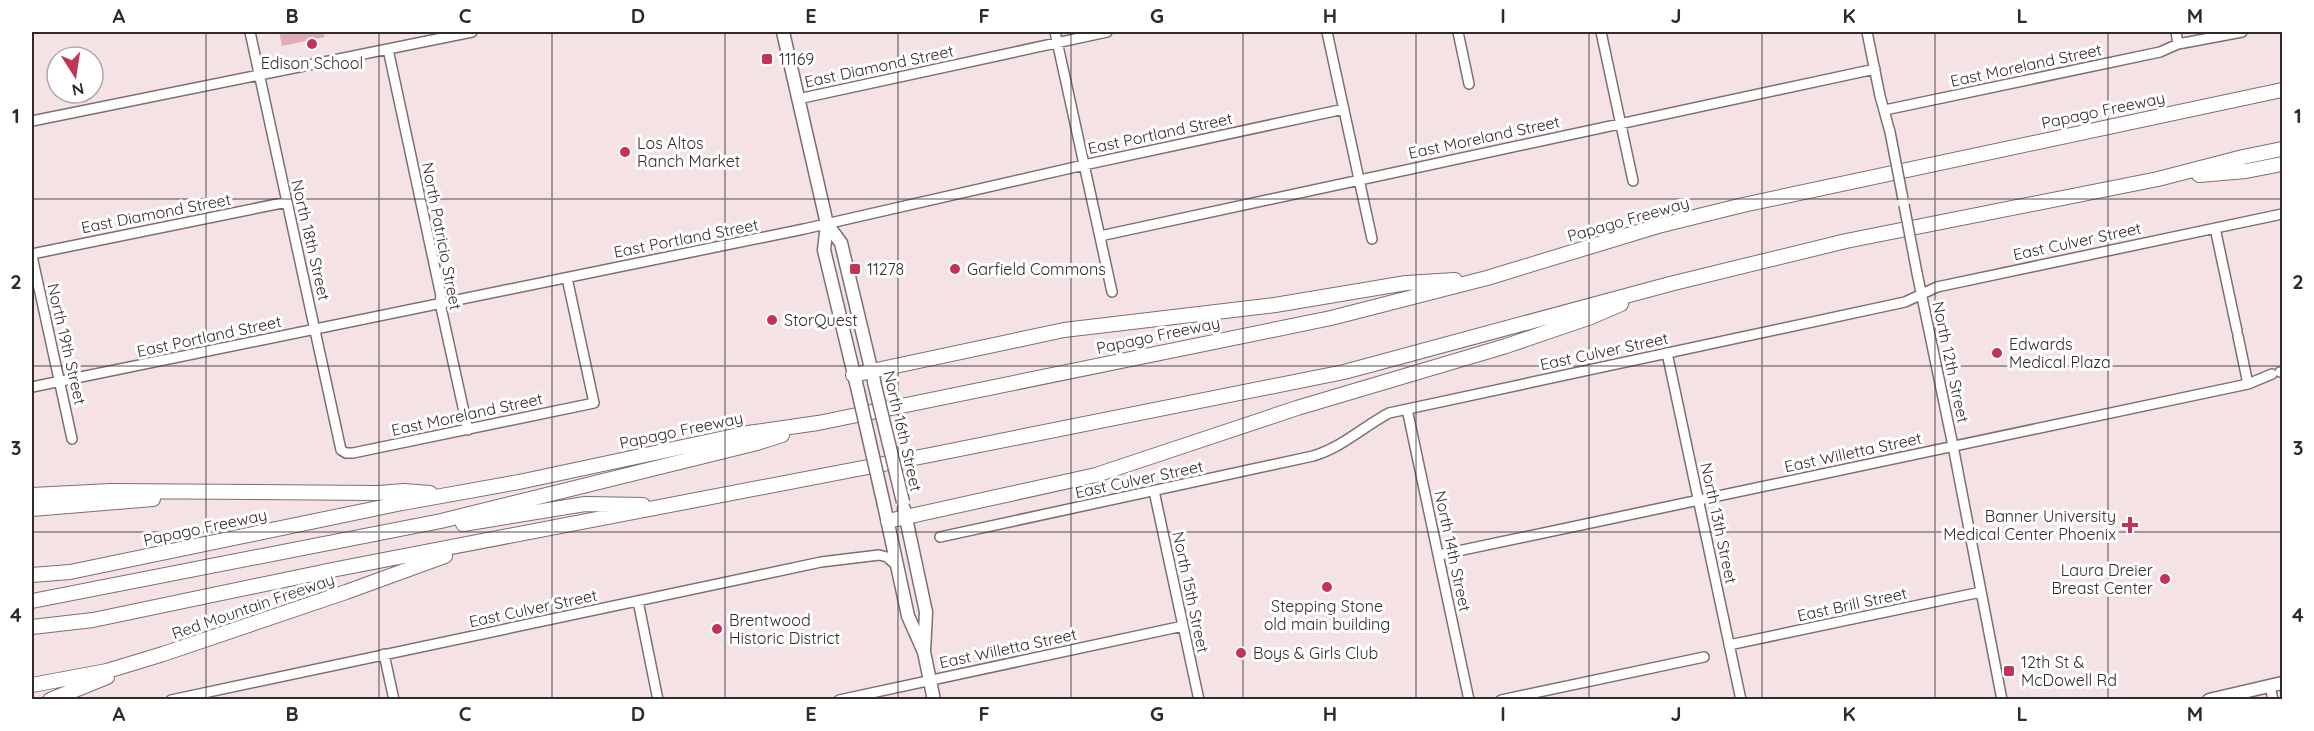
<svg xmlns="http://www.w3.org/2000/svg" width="2314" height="731" viewBox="0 0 2314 731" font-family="Quicksand,sans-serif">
<rect width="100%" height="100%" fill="#f5e2e4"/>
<path fill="#dfadb3" d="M279,32h44l2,5 -43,9z"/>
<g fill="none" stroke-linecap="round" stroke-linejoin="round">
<g stroke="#7f6e6f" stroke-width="12">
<path id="minor" d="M250,32l91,418 5,3h7l241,-50 -27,-125
M1055,32l57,260
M1327,32l45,207
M1458,32l11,52
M1601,32l32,149
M1867,32l13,64 10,36
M2176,32l2,12
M388,49l53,247 -1,7 28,127
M798,99l309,-67
M1885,110l275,-58 18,-8 64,-12
M32,121l440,-89
M2215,228l22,103
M1100,236l775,-167
M32,254l255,-52
M32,256l40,183
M1917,273l36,173 49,254
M2238,336l10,48
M1667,353l74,347
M2280,372h2
M32,387l772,-158 280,-64 260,-56
M1407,409l62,291
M1154,491l45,209
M940,537l373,-81c28,-8 50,-29 76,-43l516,-111 32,-15 345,-73
M1439,555l809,-171 24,-10
M638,601l20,99
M1729,645l252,-53
M384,654l10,46
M2270,686l3,14
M171,700l650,-138 58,-7 8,2 10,9
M839,700l344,-74
M1501,700l203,-43"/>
</g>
<g stroke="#7f6e6f" stroke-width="15">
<path id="major" d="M783,32l44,192 -3,26 34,141
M827,224l14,19 33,138
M884,505l24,111 16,36 10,48
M904,509l22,103 -2,39
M2209,700l73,-17"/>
</g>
<g stroke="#7f6e6f" stroke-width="16">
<path id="highway" d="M2199,175l47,-4 36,-7
M853,375l211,-45 211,-25 131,-22 49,-3
M32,495l79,-4 267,2 26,-2 26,2
M32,509l121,-10
M888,521l208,-46 201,-67 209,-62 85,-29 30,-13
M463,524l122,-20 58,1
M32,575l38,-3 332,-69 117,-21 229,-49 70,-10 513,-105 156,-40 171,-52 85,-21 539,-115
M32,601l409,-80 316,-78 25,-8
M32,627l61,-7 244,-51 593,-114 414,-83 326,-88 176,-43 312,-62 85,-22 39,-8
M32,685l75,-14 56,-17 183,-62 99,-36
M50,700l57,-23"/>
</g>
<use href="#minor" stroke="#fff" stroke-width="9"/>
<use href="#major" stroke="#fff" stroke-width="12"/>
<use href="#highway" stroke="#fff" stroke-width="14"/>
<g stroke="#7f6e6f" stroke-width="12" stroke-linecap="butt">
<path id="minor-bridge" d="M1890,132l13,67
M1904,205l13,68"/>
</g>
<g stroke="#7f6e6f" stroke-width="15" stroke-linecap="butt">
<path id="major-bridge" d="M874,382l29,120
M858,391l26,114"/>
</g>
<use href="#minor-bridge" stroke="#fff" stroke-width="9"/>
<use href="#major-bridge" stroke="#fff" stroke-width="12"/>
</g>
<path fill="none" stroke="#312a2b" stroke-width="1.5" stroke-opacity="0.55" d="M206,32v668M379,32v668M552,32v668M725,32v668M898,32v668M1071,32v668M1243,32v668M1416,32v668M1589,32v668M1762,32v668M1935,32v668M2108,32v668M32,199h2250M32,366h2250M32,532h2250"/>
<g fill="#c23355" stroke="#fff" stroke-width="2">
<circle cx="312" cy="44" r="6"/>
<rect x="761" y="53" width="12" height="12" rx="3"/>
<circle cx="625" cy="152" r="6"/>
<rect x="849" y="263" width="12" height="12" rx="3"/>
<circle cx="955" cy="269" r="6"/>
<circle cx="772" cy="320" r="6"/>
<circle cx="1997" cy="353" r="6"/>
<path d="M2127 516h6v6h6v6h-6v6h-6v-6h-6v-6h6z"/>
<circle cx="2165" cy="579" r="6"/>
<circle cx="1327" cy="587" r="6"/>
<circle cx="717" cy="629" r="6"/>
<circle cx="1241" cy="653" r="6"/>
<rect x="2003" y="665" width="12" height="12" rx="3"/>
</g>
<g text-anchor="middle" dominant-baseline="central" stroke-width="6" stroke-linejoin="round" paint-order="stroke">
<g font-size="16" fill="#312a2b" stroke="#fff" text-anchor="start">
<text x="779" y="59">11169</text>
<text x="312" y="63" text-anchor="middle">Edison School</text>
<text x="637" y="143">Los Altos<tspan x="637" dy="18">Ranch Market</tspan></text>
<text x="867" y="269">11278</text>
<text x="967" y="269">Garfield Commons</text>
<text x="784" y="320">StorQuest</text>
<text x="2009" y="344">Edwards<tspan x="2009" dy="18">Medical Plaza</tspan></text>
<text x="2116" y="516" text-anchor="end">Banner University<tspan x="2116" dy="18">Medical Center Phoenix</tspan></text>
<text x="2153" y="570" text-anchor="end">Laura Dreier<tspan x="2153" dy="18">Breast Center</tspan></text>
<text x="1327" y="606" text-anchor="middle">Stepping Stone<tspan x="1327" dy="18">old main building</tspan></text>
<text x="729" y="620">Brentwood<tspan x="729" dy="18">Historic District</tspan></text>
<text x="1253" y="653">Boys &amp; Girls Club</text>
<text x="2021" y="662">12th St &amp;<tspan x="2021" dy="18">McDowell Rd</tspan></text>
</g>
<g font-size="16" fill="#312a2b" stroke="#fff">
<text transform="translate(2026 65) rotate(-12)">East Moreland Street</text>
<text transform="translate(879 66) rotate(-12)">East Diamond Street</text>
<text transform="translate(2103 110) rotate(-12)">Papago Freeway</text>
<text transform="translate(1160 133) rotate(-12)">East Portland Street</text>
<text transform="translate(1484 137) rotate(-12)">East Moreland Street</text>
<text transform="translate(156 213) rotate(-11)">East Diamond Street</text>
<text transform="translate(1628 219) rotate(-16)">Papago Freeway</text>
<text transform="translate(442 236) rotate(79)">North Patricio Street</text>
<text transform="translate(686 238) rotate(-11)">East Portland Street</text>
<text transform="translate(311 240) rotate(77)">North 18th Street</text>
<text transform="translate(2077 241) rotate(-12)">East Culver Street</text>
<text transform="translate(1158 335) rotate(-12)">Papago Freeway</text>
<text transform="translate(209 336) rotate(-12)">East Portland Street</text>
<text transform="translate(67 344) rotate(77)">North 19th Street</text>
<text transform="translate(1604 351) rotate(-12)">East Culver Street</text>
<text transform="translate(1951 362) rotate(78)">North 12th Street</text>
<text transform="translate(467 414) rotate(-12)">East Moreland Street</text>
<text transform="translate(681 430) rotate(-12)">Papago Freeway</text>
<text transform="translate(903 431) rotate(77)">North 16th Street</text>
<text transform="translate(1853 452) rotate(-12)">East Willetta Street</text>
<text transform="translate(1139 479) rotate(-12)">East Culver Street</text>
<text transform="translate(1719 523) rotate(78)">North 13th Street</text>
<text transform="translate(205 527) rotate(-12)">Papago Freeway</text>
<text transform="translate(1453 551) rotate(78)">North 14th Street</text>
<text transform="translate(1191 592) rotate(78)">North 15th Street</text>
<text transform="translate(1852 604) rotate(-12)">East Brill Street</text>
<text transform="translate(253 606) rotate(-19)">Red Mountain Freeway</text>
<text transform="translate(533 608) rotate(-12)">East Culver Street</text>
<text transform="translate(1008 648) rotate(-12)">East Willetta Street</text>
</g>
</g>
<rect width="2314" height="731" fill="none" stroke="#ffffff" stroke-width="66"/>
<g transform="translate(75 75) rotate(168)"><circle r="28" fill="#ffffff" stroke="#adaaaa" stroke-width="1.5"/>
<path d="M0-4.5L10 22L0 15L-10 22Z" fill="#c23355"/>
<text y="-9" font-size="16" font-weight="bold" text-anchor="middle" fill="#312a2b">N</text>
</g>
<rect x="33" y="33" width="2248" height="665" fill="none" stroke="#312a2b" stroke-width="2"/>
<g font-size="20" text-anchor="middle" font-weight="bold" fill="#312a2b">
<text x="119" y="23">A</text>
<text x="292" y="23">B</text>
<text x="465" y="23">C</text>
<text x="638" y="23">D</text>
<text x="811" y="23">E</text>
<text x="984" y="23">F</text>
<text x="1157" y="23">G</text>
<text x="1330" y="23">H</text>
<text x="1503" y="23">I</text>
<text x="1676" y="23">J</text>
<text x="1849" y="23">K</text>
<text x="2022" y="23">L</text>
<text x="2195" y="23">M</text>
<text x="16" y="123">1</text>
<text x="2298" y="123">1</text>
<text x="16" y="289">2</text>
<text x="2298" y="289">2</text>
<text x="16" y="455">3</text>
<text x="2298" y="455">3</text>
<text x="16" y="622">4</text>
<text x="2298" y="622">4</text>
<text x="119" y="721">A</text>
<text x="292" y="721">B</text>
<text x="465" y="721">C</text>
<text x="638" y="721">D</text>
<text x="811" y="721">E</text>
<text x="984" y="721">F</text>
<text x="1157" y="721">G</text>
<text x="1330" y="721">H</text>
<text x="1503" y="721">I</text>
<text x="1676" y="721">J</text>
<text x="1849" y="721">K</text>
<text x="2022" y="721">L</text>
<text x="2195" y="721">M</text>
</g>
</svg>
